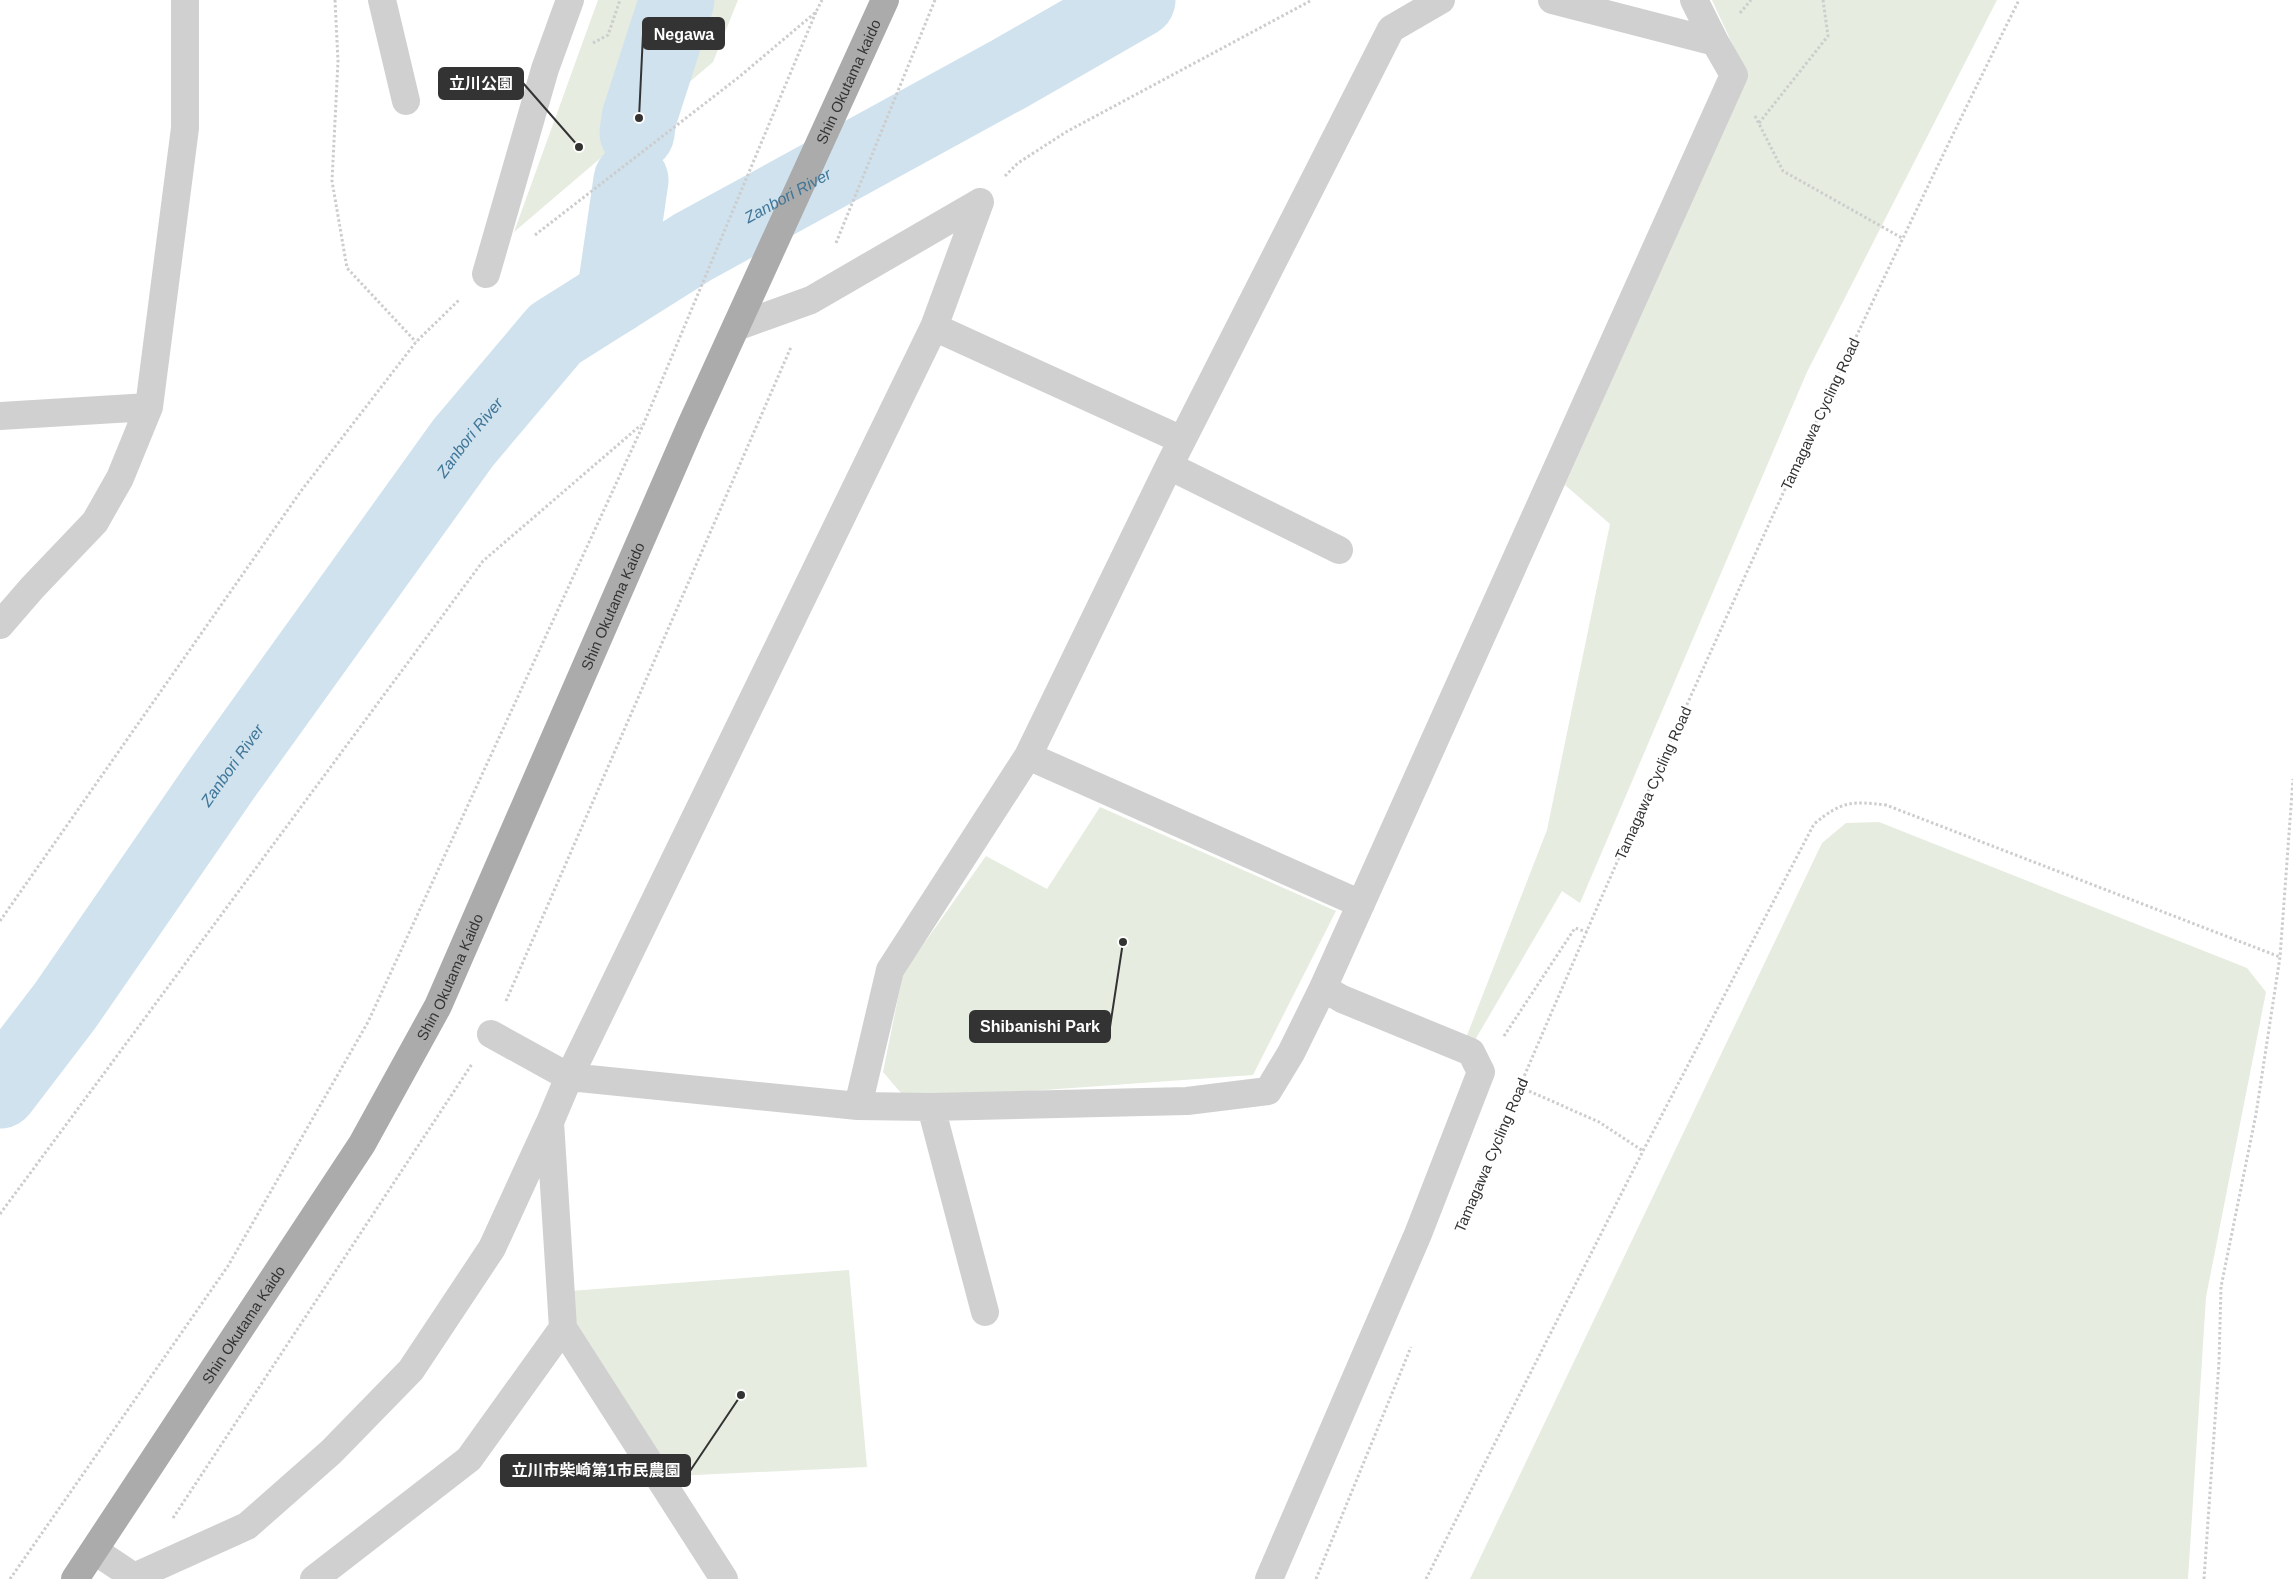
<svg xmlns="http://www.w3.org/2000/svg" width="2293" height="1579" viewBox="0 0 2293 1579" font-family="Arial,'Noto Sans JP',sans-serif">
<rect width="100%" height="100%" fill="#fff"/>
<path fill="#e6ecdf" d="M598,0h140l-25,62 -199,170z
M1712,0h285l-190,372 -227,531 -18,-12 -87,149 -9,-2 81,-208 63,-306 -45,-39 182,-409z
M1100,807l236,104 -83,164 -346,25 -24,-28 20,-99 83,-117 61,33z
M1879,822l368,146 19,24 -60,305 -18,282h-718l352,-736 24,-20z
M849,1270l18,197 -193,9 -98,-152 -6,-33z"/>
<g fill="none" stroke-linecap="round" stroke-linejoin="round">
<g stroke="#cfe2ee" stroke-width="75">
<path d="M637,133l2,-15 38,-118"/>
<path d="M614,297l17,-117"/>
<path id="s1" d="M0,1091l65,-85 158,-229 240,-334 92,-109 138,-87 316,-173 129,-74"/>
</g>
<path stroke="#cdcdcd" stroke-width="3" stroke-dasharray="2.5 2.5" stroke-linecap="butt" d="M335,0l3,61 -6,120 15,87 69,74
M1740,13l11,-13
M593,43l15,-8 12,-35
M1755,116l28,55 119,67
M1759,123l69,-87 -5,-36
M1005,176l13,-13 48,-31 246,-132
M535,235l204,-158 77,-65 6,-12
M836,243l99,-243
M0,921l301,-430 115,-149 44,-43
M506,1001l285,-654
M1504,1036l71,-108 12,4
M1520,1087l79,35 44,29
M1491,1154c165,-389 340,-775 528,-1154
M0,1214l483,-653 158,-136
M173,1518l299,-454
M10,1579l218,-313 140,-244 276,-599 172,-411
M1316,1579l95,-232
M1426,1579l217,-428 171,-327c28,-23 37,-23 72,-19l394,152
M2204,1579l15,-217 2,-75 35,-173 24,-157 13,-178"/>
<path stroke="#d0d0d0" stroke-width="28" d="M382,0l24,101
M1552,0l163,42 -21,-42
M486,274l59,-205 25,-69
M736,327l75,-27 169,-98
M934,327l248,113
M0,416l149,-9
M1169,466l170,84
M0,625l32,-37 63,-66 25,-44 29,-71 36,-279v-128
M1028,756l333,148
M491,1034l78,43 289,29 73,1 256,-6 81,-10 23,-38 32,-65 411,-913 -19,-33
M858,1106l32,-136 138,-214 141,-290 222,-437 50,-29
M931,1107l54,205
M95,1551l39,26 113,-51 84,-74 80,-82 81,-122 56,-122
M314,1579l155,-120 94,-131
M724,1579l-161,-251 -13,-206 19,-45 365,-750 46,-125
M1269,1579l149,-345 63,-162 -10,-20 -129,-53 -19,-11"/>
<path stroke="#ababab" stroke-width="28" id="s2" d="M75,1579l287,-435 76,-138 253,-581 194,-425"/>
</g>
<g text-anchor="middle" dominant-baseline="central" stroke-width="5" stroke-linejoin="round" paint-order="stroke">
<g font-size="15" fill="#333" stroke="#fff">
<text stroke="none"><textPath href="#s2" startOffset="1690">Shin Okutama kaido</textPath></text>
<text transform="translate(1820 414) rotate(-65)">Tamagawa Cycling Road</text>
<text stroke="none"><textPath href="#s2" startOffset="1115">Shin Okutama Kaido</textPath></text>
<text transform="translate(1653 783) rotate(-66)">Tamagawa Cycling Road</text>
<text stroke="none"><textPath href="#s2" startOffset="710">Shin Okutama Kaido</textPath></text>
<text transform="translate(1491 1155) rotate(-67)">Tamagawa Cycling Road</text>
<text stroke="none"><textPath href="#s2" startOffset="305">Shin Okutama Kaido</textPath></text>
</g>
<g font-size="16" font-style="italic" fill="#3f7597" stroke="#fff">
<text stroke="none"><textPath href="#s1" startOffset="1210">Zanbori River</textPath></text>
<text stroke="none"><textPath href="#s1" startOffset="805">Zanbori River</textPath></text>
<text stroke="none"><textPath href="#s1" startOffset="400">Zanbori River</textPath></text>
</g>
</g>
<path fill="none" stroke="#333" stroke-width="2" d="M639 118L643 34M579 147L523 83M1123 942L1110 1027M741 1395L690 1471"/>
<g fill="#333" stroke="#fff" stroke-width="2">
<circle cx="639" cy="118" r="5"/>
<circle cx="579" cy="147" r="5"/>
<circle cx="1123" cy="942" r="5"/>
<circle cx="741" cy="1395" r="5"/>
</g>
<g fill="#333" stroke="#333" stroke-width="2">
<rect x="643" y="18" width="81" height="31" rx="5"/>
<rect x="439" y="68" width="84" height="31" rx="5"/>
<rect x="970" y="1011" width="140" height="31" rx="5"/>
<rect x="501" y="1455" width="189" height="31" rx="5"/>
</g>
<g font-size="16" text-anchor="middle" font-weight="bold" fill="#fff">
<text x="684" y="40">Negawa</text>
<text x="481" y="89">立川公園</text>
<text x="1040" y="1032">Shibanishi Park</text>
<text x="596" y="1476">立川市柴崎第1市民農園</text>
</g>
</svg>
